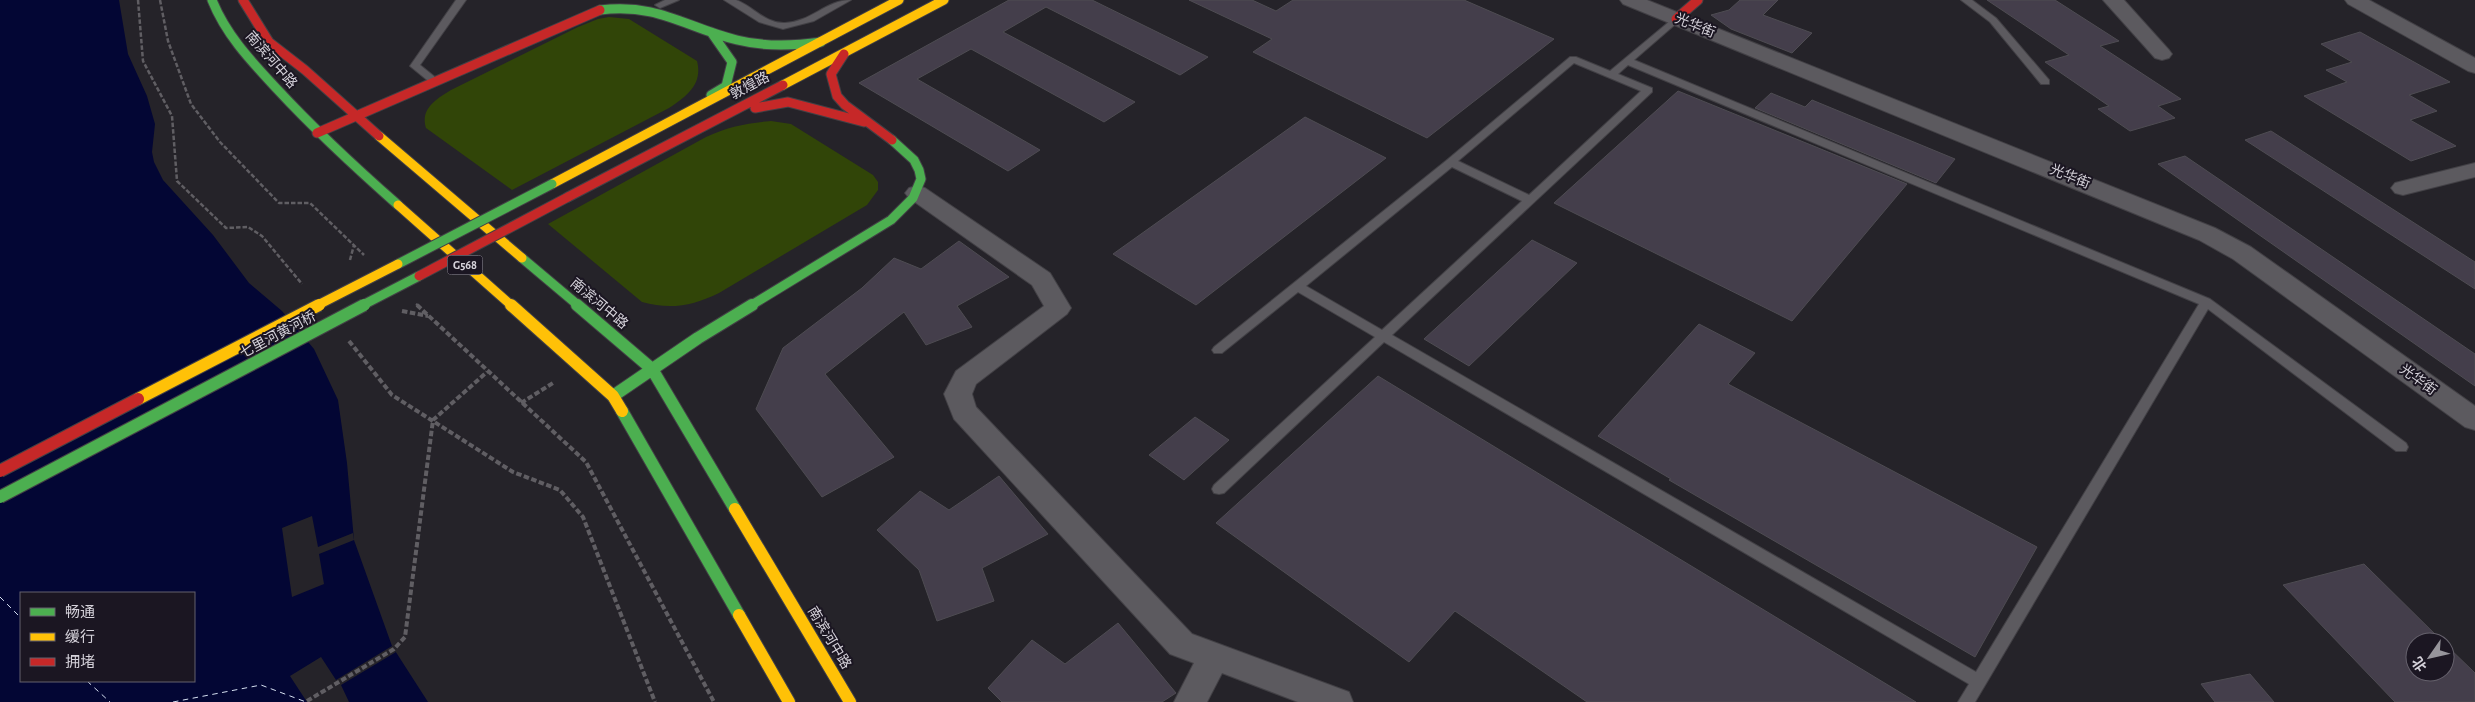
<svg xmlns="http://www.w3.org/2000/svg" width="2475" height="702" viewBox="0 0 2475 702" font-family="'Alegreya Sans','Noto Sans SC',sans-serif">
<rect width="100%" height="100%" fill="#252329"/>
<path fill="#314508" d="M609,17l20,2 68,42c6,23 -10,35 -28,47l-157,82 -86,-62c-6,-19 10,-29 25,-38l127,-63 20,-8z
M771,121l20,3 82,51 5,7v8l-11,15 -148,88c-26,13 -49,17 -77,9l-94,-78 158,-87c21,-10 41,-14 65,-16z"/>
<path fill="#030634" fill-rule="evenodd" d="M0,0h119l9,54 19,42 8,28 -3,28 2,10 9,18 50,55 36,48 33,28 32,38 24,51 9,63 7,77 38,106 36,56h-428zM21,593h173v88h-173z"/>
<path fill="#252329" d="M312,516l6,31 35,-14 1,7 -35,14 5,30 -32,13 -10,-69z
M392,646l4,6 -55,33 8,17h-42l-17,-26 31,-19 15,23z"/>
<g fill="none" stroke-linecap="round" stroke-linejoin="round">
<path stroke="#d6e0f1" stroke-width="1" stroke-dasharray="5.5 4.5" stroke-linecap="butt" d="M0,597l21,21
M87,681l23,21
M173,702l88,-17 45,17"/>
</g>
<path fill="#443e4b" stroke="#4e4c52" d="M1009,0h83l116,57 -28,18 -134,-68 -43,25 132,70 -31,20 -133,-73 -54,30 123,71 -32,21 -149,-88z
M1189,0h63l24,11 17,-11h171l90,39 -127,99 -174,-86 19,-13z
M1740,0h38l-15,15 49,18 -20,20 -61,-24 -20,-14 18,-5z
M1987,0h68l64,41 -19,5 81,53 -23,7 17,12 -45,13 -32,-22 11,-3 -64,-44 24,-7z
M2360,32l90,50 -41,13 28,16 -27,9 46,26 -45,15 -107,-65 43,-14 -21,-12 26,-8 -31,-18z
M1678,91l229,93 -115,137 -238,-118z
M1771,93l34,14 7,-7 143,59 -19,24 -181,-75z
M1305,117l81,41 -190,147 -83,-51z
M2271,131l204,131v27l-230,-149z
M2185,156l290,198v32l-317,-222z
M1532,240l45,23 -108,103 -45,-27z
M959,241l50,36 -52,29 15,21 -46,18 -22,-33 -79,62 69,83 -72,40 -66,-88 27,-61 79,-60 32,-30 27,11z
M1699,324l56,29 -27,31 309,163 -62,110 -306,-177 2,-1 -73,-43z
M1378,376l186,113 352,213h-329l-132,-91 -46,51 -193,-139z
M1195,417l34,23 -45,40 -35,-25z
M999,476l49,58 -66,34 12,33 -57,20 -18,-51 -42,-40 43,-39 29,19z
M2364,564l79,78h-28v30h30v-28l30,29v29h-80l-112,-117z
M1118,623l58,70 -14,9h-160l-14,-14 44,-48 33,24z
M2250,674l24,28h-59l-14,-18z"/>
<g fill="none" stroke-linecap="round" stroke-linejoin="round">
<g stroke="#424045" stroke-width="2">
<path id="lane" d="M456,0h10l-46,65 21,17 -5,3 -4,-1 -22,-18z
M665,0h14l-19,8 -5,-3z
M724,0c4,0 9,0 12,0 17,6 29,24 49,23 26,-1 41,-23 66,-23l-37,21 -31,8 -24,-7z
M1961,0h11l24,18 53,62v4h-8l-51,-62z
M1676,16l3,1v4l-45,39 576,239 196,144 2,4 -2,4h-10l-188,-142 -233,393h-17l11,-18 -585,-342 -160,151 -5,1 -5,-1 -2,-4 2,-4 161,-148 -77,-45 -76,61h-8l-2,-3 2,-3 233,-187 123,-103h6l34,14zM1574,63l67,28 -112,104 -71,-34zM1628,65l571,239 -223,368 -584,-337 260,-243v-4l-34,-14zM1452,167l70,34 -140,129 -76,-44z"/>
</g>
<g stroke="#424045" stroke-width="2">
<path id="street" d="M1620,0h27l568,228 36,19 224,159v24l-10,-3 -232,-168 -34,-19 -576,-236z
M2103,0h21l45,50 3,4 -3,4 -7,2 -7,-2z
M2345,0h24l106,58v15l-7,-2 -120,-67z
M2475,163v14l-72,18 -8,-2 -4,-5 4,-5z
M917,186l8,2 125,85 21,35 -4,6 -91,70 -4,10 4,13 216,227 157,58 4,10h-55l-76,-29 -15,29h-33l20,-39 -24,-9 -216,-235 -10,-25 12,-23 88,-65 -12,-21 -123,-87 -4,-5 4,-5z"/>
</g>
<g stroke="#424045" stroke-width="11">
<path id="fast-far1" d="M212,0c14,35 39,61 65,89 38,41 79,79 121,116
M600,10c59,-7 84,17 137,30 28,7 56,6 84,2
M711,32l21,30 -6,24 -15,9
M522,258l57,48
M750,306l141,-86 22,-22 8,-19 -2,-9 -5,-10 -22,-20"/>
</g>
<g stroke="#424045" stroke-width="14">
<path id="fast" d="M577,305l75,64 83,140
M613,396l85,-58 54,-33
M622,411l117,204"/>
</g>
<g stroke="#424045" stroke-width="11">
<path id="slow-far1" d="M783,85l161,-85
M379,136l143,122
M552,184l347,-184
M398,205l114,101"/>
</g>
<g stroke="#424045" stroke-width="14">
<path id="slow" d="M511,305l102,91 9,15
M735,509l115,193
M739,615l50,87"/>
</g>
<g stroke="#424045" stroke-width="11">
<path id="jam" d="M243,0l26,42 36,28 74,66
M1676,19l22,-19
M844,54l-13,20 6,22 8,9 47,35
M755,108l33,-6 76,20
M317,133l283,-123
M568,197l215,-112"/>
</g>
<path stroke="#605e63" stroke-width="2.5" stroke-dasharray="4.5 2" stroke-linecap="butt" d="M138,0l5,61 29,55 5,65 49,47 22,-1 14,9 40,48
M160,0l8,41 23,63 29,38 59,61h31l54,52
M350,260l4,-15
M416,304l3,2"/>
<path stroke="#605e63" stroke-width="4" stroke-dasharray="5.5 2.5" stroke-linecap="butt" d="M417,305l169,157 128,240
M402,311l26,5
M349,341l43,54 121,77 47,18 23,27 72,185
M521,403l32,-20
M307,701l87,-52 11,-12 28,-217 54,-48"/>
<use href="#lane" fill="#5c5a5f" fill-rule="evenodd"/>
<use href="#street" fill="#5c5a5f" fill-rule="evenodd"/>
<use href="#fast-far1" stroke="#4caf50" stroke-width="9"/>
<use href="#fast" stroke="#4caf50" stroke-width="12"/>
<use href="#slow-far1" stroke="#ffc107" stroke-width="9"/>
<use href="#slow" stroke="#ffc107" stroke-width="12"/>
<use href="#jam" stroke="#c62828" stroke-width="9"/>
<g stroke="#424045" stroke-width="11" stroke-linecap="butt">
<path id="fast-bridge-far1" d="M398,264l154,-80
M361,306l58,-30"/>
</g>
<g stroke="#424045" stroke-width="14" stroke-linecap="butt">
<path id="fast-bridge" d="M0,497l364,-192"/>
</g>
<g stroke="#424045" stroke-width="11" stroke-linecap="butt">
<path id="slow-bridge-far1" d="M316,306l82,-42"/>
</g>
<g stroke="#424045" stroke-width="14" stroke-linecap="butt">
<path id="slow-bridge" d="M138,399l181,-94"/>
</g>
<g stroke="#424045" stroke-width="11" stroke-linecap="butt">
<path id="jam-bridge-far1" d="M419,276l149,-79"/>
</g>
<g stroke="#424045" stroke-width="14" stroke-linecap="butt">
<path id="jam-bridge" d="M0,471l138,-72"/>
</g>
<use href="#fast-bridge-far1" stroke="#4caf50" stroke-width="9"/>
<use href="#fast-bridge" stroke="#4caf50" stroke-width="12"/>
<use href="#slow-bridge-far1" stroke="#ffc107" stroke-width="9"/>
<use href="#slow-bridge" stroke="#ffc107" stroke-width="12"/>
<use href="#jam-bridge-far1" stroke="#c62828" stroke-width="9"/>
<use href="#jam-bridge" stroke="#c62828" stroke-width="12"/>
</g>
<g text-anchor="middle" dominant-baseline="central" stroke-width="4" stroke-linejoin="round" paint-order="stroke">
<rect fill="#1b1622" stroke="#9d9aa3" stroke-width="1" x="447.5" y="255.5" width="35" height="19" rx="4"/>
<g font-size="12" font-weight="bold" fill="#d5d2da">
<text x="465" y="265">G568</text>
</g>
<g font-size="14" fill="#d5d2da" stroke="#1b1622">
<text transform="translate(1695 26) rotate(22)">光华街</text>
<text transform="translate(271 60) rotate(49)">南滨河中路</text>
<text transform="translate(750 86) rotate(-28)">敦煌路</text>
<text transform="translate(2070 177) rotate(22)">光华街</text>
<text transform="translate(599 304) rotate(40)">南滨河中路</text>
<text transform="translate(278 335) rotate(-28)">七里河黄河桥</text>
<text transform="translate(2418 380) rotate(36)">光华街</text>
<text transform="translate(829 638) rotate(59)">南滨河中路</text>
</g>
</g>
<rect x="20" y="592" width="175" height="90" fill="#1b1622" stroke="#65616c"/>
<rect x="30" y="608" width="25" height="8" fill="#4caf50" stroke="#65616c"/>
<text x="65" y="617" font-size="15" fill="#d5d2da">畅通</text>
<rect x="30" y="633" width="25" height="8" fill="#ffc107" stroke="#65616c"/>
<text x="65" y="642" font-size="15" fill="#d5d2da">缓行</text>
<rect x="30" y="658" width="25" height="8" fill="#c62828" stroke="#65616c"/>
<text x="65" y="667" font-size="15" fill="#d5d2da">拥堵</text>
<g transform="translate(2430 657) rotate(236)"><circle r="24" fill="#1b1622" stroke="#65616c"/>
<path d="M0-4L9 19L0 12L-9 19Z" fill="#97959c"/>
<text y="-8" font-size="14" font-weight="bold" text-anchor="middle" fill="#d5d2da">北</text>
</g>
</svg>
